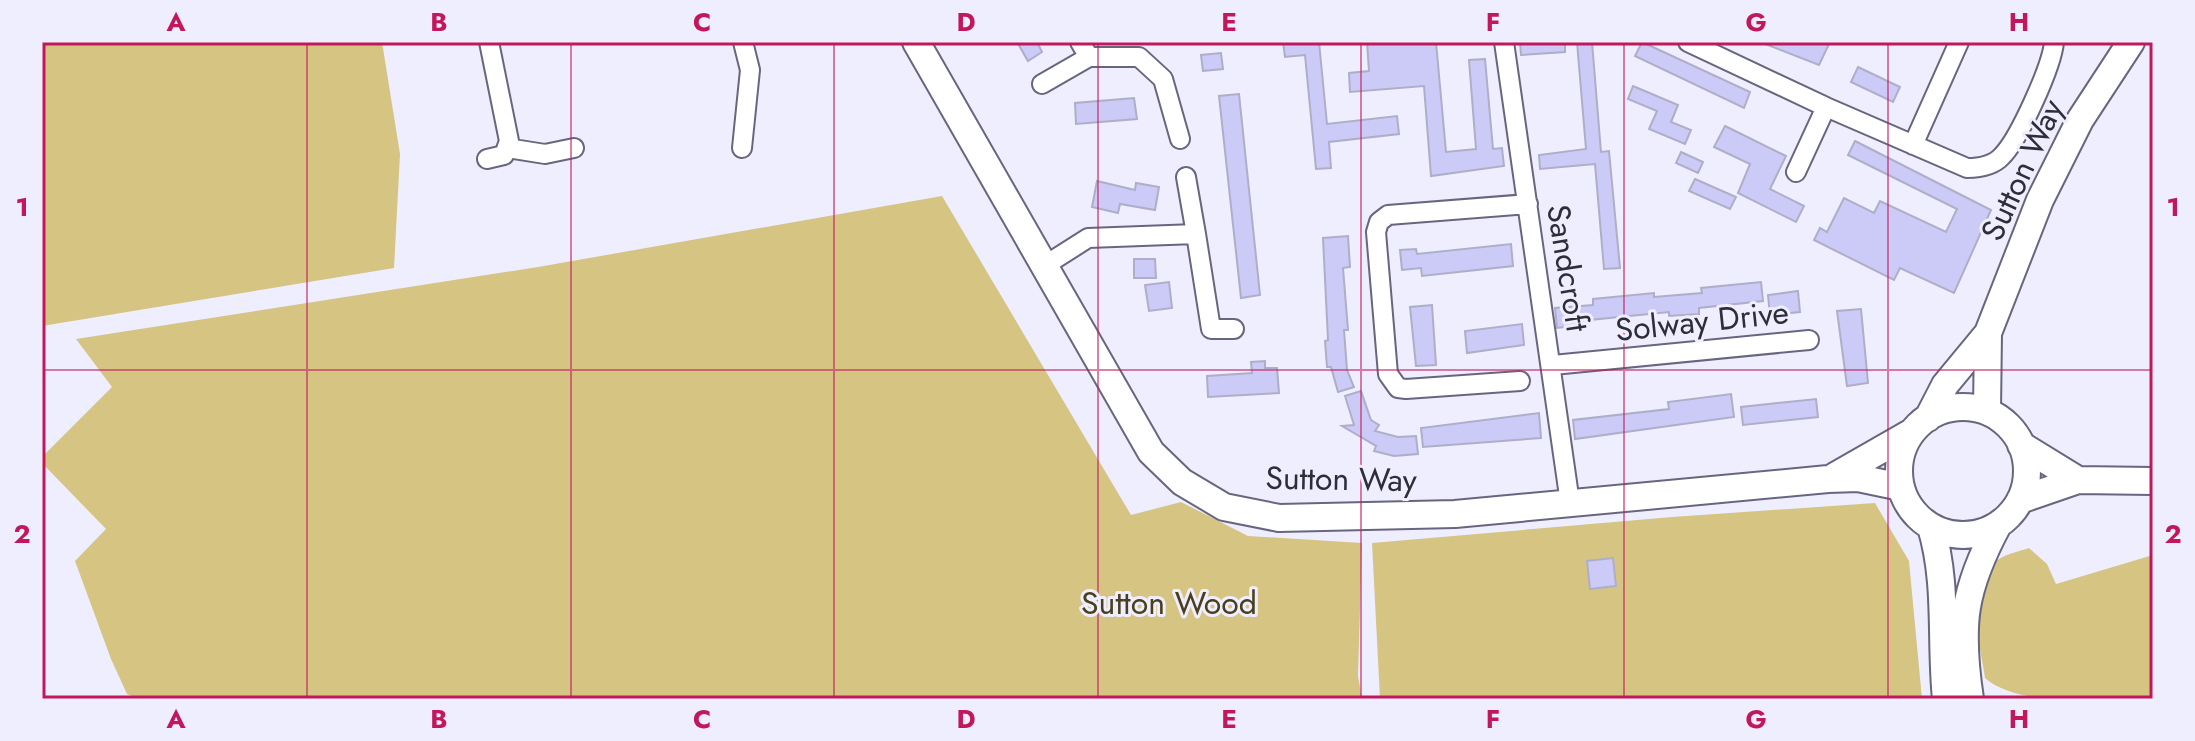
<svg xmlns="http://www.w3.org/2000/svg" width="2195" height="741" viewBox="0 0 2195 741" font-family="Jost,sans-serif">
<rect width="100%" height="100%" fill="#eef"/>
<path fill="#d6c483" d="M42,42h340l18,112 -6,114 -352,58z
M942,196l189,319 50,-13 67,34 114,7 -4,133 4,23h-1223l-12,-5 -16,-35 -36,-98 31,-32 -64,-66v-6l70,-70 -36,-48 462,-72z
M1875,503l34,58 13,138h-542l-8,-156 300,-26z
M2029,548l18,16 9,20 97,-29v144c-46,0 -132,10 -168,-21 -5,-35 -23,-95 14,-119 8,-5 21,-8 30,-11z"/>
<path fill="#cccaf7" stroke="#afaec8" stroke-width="2" d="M1017,42h20l5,10 -14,9z
M1283,42h36l8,82 70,-8 2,18 -70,8 2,26 -15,1 -11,-114 -20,2z
M1367,42h69l10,110 30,-3 -7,-89 16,-1 8,90 9,-1 2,18 -73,10 -7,-90 -74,6 -1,-19 20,-2z
M1520,42h45v10l-44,3z
M1577,42h15l9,110 8,-1 11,117 -16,1 -9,-105 -55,5 -1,-14 47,-6z
M1642,42l108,50 -6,16 -109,-52z
M1760,42h70l-11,23z
M1221,53l2,16 -20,2 -2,-16z
M1858,67l42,20 -7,15 -42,-20z
M1633,86l45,19 -7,17 20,8 -6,14 -36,-15 8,-18 -29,-12z
M1239,94l21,201 -19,3 -22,-202z
M1134,98l3,21 -61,5 -1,-21z
M1725,126l61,30 -16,33 34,17 -8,16 -58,-29 12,-29 -36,-17z
M1855,141l136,69 -37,83 -54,-25 -6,12 -80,-40 6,-12 7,4 17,-34 30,15 6,-12 66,31 11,-23 -109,-54z
M1681,152l22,10 -5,11 -22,-10z
M1695,179l41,18 -6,12 -41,-18z
M1097,181l38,9 1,-7 23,4 -4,23 -35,-6 -2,9 -26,-6z
M1348,236l2,31 -7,1 5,62h-4l3,40 7,17 -16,5 -7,-25h-4l-2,-26 3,-1 -5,-102z
M1511,244l2,22 -91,10 -1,-8 -19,2 -2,-20 16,-1 1,5z
M1134,259h21l1,19h-22z
M1169,282l3,26 -23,3 -4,-26z
M1761,282l2,19 -64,7v6l-30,2v-4l-79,8v4l-33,4 -2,-20 38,-3v-6l61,-6v4l48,-4 -1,-5z
M1798,291l2,21 -30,3 -2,-20z
M1432,305l4,60 -20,1 -6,-59z
M1861,309l7,74 -21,3 -10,-75z
M1522,324l2,21 -57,8 -2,-22z
M1265,361v7h12l2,25 -71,4 -1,-21 45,-3 -1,-11z
M1361,391l10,29 8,5 -4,6 23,6 18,-1 2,18 -24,2 -20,-5 2,-5 -34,-20 12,-1 -9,-29z
M1731,394l3,23 -159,22 -2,-19 96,-11 -1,-7z
M1816,399l2,18 -75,8 -2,-18z
M1539,413l2,25 -118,9 -2,-19z
M1613,558l3,28 -26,3 -3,-28z"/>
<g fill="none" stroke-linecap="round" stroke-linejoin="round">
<g stroke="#67667e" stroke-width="22">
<path id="street" d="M1080,42l9,15h50l24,22 17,60
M1504,42l66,461
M1688,42l138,65 141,61c13,0 26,-2 35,-12 17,-17 50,-90 52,-114
M1042,84l47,-27
M1913,145l46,-103
M507,148l38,6 29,-6
M742,148l8,-78 -7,-28
M487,159l17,-4 5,-14 -20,-99
M1796,172l30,-65
M1186,177l10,57
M1044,266l44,-28 108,-4 15,95h23
M1553,365l256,-25
M1520,381l-114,8 -8,-1 -10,-14 -12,-142 3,-10 9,-7 140,-11"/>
</g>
<g stroke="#67667e" stroke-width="30">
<path id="secondary" d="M916,42l235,410 31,30 42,25 55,11 176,-4 373,-35 30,-1 43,9
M1899 471a64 64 0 1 1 128 0a64 64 0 1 1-128 0Z
M1987,411l1,-78
M1928,418l17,-33 43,-52 52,-133 40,-80 51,-78
M2021,445l57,35
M1835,476l77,-44
M2020,500l58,-20 75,1
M1931,527c17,56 9,114 15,172
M1970,699c-11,-74 -7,-109 28,-174"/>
</g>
<use href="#street" stroke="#fff" stroke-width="18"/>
<use href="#secondary" stroke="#fff" stroke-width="26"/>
</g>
<path fill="none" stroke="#c2185b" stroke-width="2" stroke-opacity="0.55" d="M307,42v657M571,42v657M834,42v657M1098,42v657M1361,42v657M1624,42v657M1888,42v657M42,370h2111"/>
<g text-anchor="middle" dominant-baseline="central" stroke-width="6" stroke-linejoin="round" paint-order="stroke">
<g font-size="32" fill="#2e2d38" stroke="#eef">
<text transform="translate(2022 170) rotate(-65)">Sutton Way</text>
<text transform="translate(1568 268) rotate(81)">Sandcroft</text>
<text transform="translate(1702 321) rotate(-6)">Solway Drive</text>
<text transform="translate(1341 479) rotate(1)">Sutton Way</text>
</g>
<g font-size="32" fill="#493f1c" stroke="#eef">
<text x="1169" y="603">Sutton Wood</text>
</g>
</g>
<rect width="2195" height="741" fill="none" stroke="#eeeeff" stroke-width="88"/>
<rect x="44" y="44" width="2107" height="653" fill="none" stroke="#c2185b" stroke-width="3"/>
<g font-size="26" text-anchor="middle" font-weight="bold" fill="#c2185b">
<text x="176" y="31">A</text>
<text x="439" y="31">B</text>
<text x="702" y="31">C</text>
<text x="966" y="31">D</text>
<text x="1229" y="31">E</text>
<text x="1493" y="31">F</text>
<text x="1756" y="31">G</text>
<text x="2019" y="31">H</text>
<text x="22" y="216">1</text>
<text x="2173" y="216">1</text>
<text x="22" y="543">2</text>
<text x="2173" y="543">2</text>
<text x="176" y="728">A</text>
<text x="439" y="728">B</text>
<text x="702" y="728">C</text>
<text x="966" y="728">D</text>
<text x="1229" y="728">E</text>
<text x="1493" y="728">F</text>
<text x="1756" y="728">G</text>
<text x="2019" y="728">H</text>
</g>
</svg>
